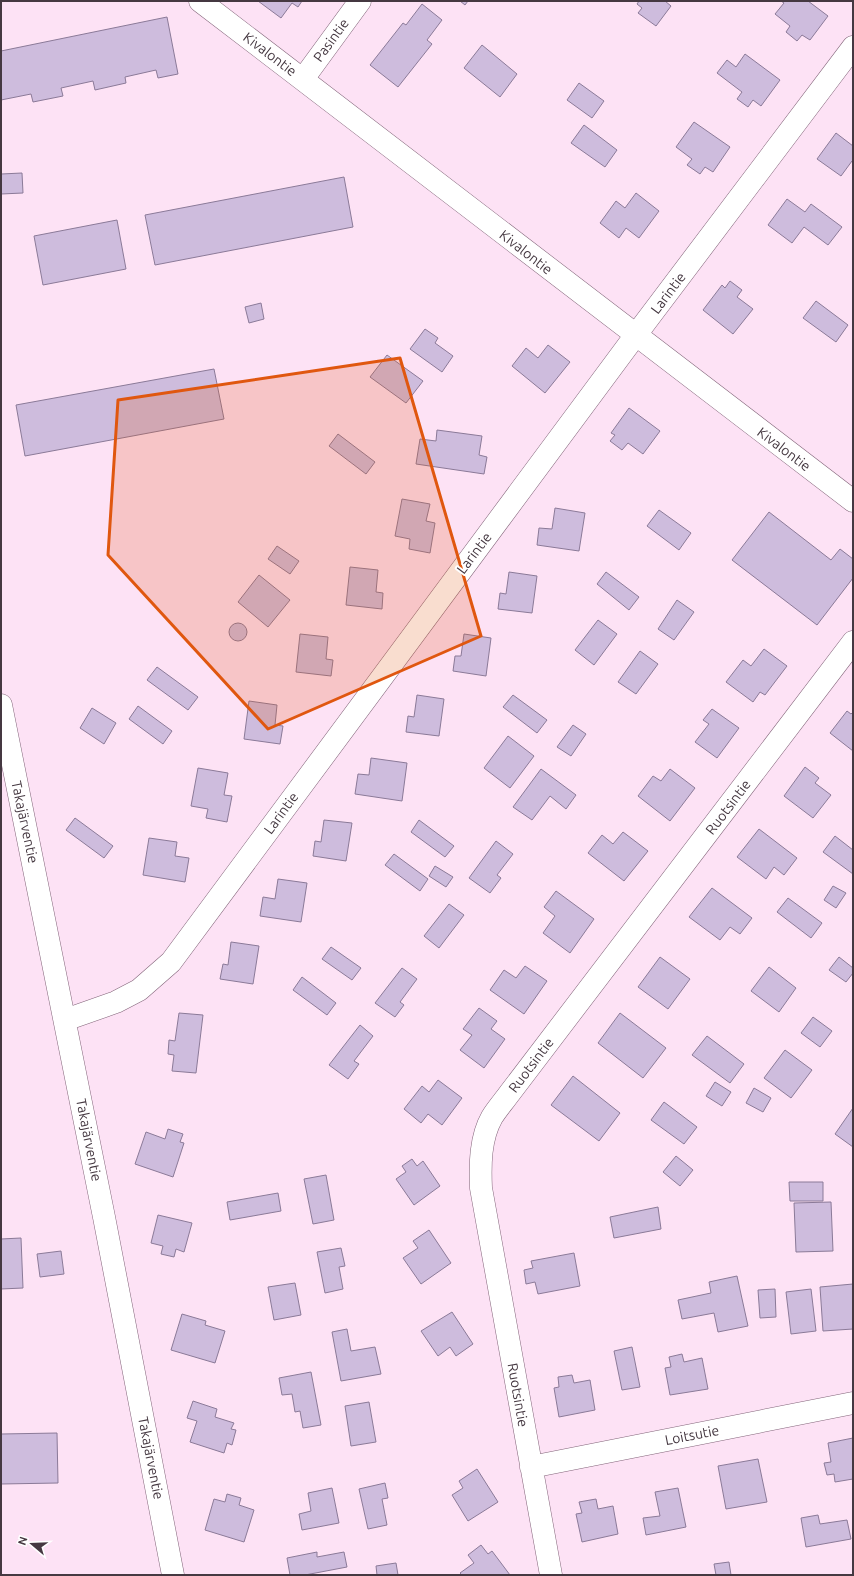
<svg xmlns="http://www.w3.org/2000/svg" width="854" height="1576" viewBox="0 0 854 1576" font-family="Ubuntu,sans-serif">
<rect width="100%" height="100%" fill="#fde2f5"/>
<path fill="#cebcdd" stroke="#8b7a98" d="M258,1h44l-4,6 -6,-4 -11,15z
M460,1h8l-3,4z
M639,1h26l6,5 -15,20 -18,-13 4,-5 -5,-4z
M781,1h27l20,15 -18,24 -8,-5 -5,6 -11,-9 4,-6 -15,-12 9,-11z
M422,4l20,16 -15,20 5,4 -34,43 -28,-22 33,-42 3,2z
M167,17l11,57 -20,4 -2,-8 -31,7 1,6 -31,7 -2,-9 -32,7 2,8 -30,6 -2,-8 -30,6v-49z
M482,45l35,29 -17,23 -36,-29z
M745,54l35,26 -19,26 -8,-6 -5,7 -11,-8 5,-7 -25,-19 10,-13 9,7z
M579,83l25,18 -12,17 -25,-18z
M694,122l36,25 -17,25 -8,-5 -5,7 -13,-9 5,-6 -16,-12z
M584,125l33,25 -12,17 -34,-24z
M836,133l17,13v16l-1,-1 -11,15 -24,-17z
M22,173l1,20 -22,1v-20z
M344,177l9,50 -198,38 -10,-50z
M636,193l23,18 -20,27 -13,-10 -7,10 -19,-15 16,-22 9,7z
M787,199l18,13 6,-8 31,23 -14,18 -24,-18 -12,16 -24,-18z
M117,220l9,49 -83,16 -9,-49z
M730,281l12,9 -5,7 16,12 -20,25 -30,-24 19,-25 3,3z
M816,301l32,24 -12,17 -33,-24z
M261,303l3,16 -15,4 -4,-16z
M425,329l13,9 -3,5 18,13 -11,16 -32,-23z
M548,345l22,17 -25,31 -33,-27 14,-18 12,10z
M387,355l36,26 -17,22 -36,-26z
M214,369l10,50 -199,37 -9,-51z
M629,408l31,23 -17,23 -15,-11 -6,7 -12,-9 5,-6 -4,-2z
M437,430l45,6 -3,19 8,2 -3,17 -68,-10 4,-25 16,2z
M338,434l37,28 -9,12 -37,-28z
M402,499l28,5 -4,17 9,2 -5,30 -21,-4 1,-10 -15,-3z
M555,508l30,5 -6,38 -42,-6 2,-17 13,1z
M659,510l32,23 -12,17 -32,-24z
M769,512l62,48 9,-11 13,10v19l-36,47 -85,-65z
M277,546l22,15 -9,13 -22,-15z
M350,567l28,3 -2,22 7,1 -1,16 -36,-4z
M509,572l28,4 -5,37 -34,-4 2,-16 6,1z
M606,572l33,25 -10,13 -32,-26z
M259,575l31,25 -22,27 -30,-25z
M677,600l17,12 -20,28 -16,-11z
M598,620l19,14 -23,31 -19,-15z
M229 632a9 9 0 1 1 18 0a9 9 0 1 1-18 0Z
M300,634l28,3 -2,22 7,1 -2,16 -35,-4z
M464,634l27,4 -5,38 -33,-5 2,-15h6z
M764,649l23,17 -22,29 -5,-3 -7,10 -27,-20 17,-22 8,6z
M640,651l18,13 -22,30 -18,-12z
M157,667l41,30 -10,13 -41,-30z
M417,695l27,4 -5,37 -33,-4 2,-16 6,1z
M513,695l34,25 -10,13 -34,-26z
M249,701l28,4 -2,20 8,1 -3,18 -36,-5z
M138,706l34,25 -9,13 -34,-25z
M92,708l24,15 -12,21 -24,-16z
M712,709l27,19 -22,30 -22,-16 14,-18 -6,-4z
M847,711l4,3 2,-2v39l-23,-18z
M573,725l13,9 -15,22 -14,-9z
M508,736l26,20 -24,32 -26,-20z
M371,758l36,5 -5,38 -47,-7 3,-20 11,1z
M805,767l14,11 -4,5 16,12 -18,23 -29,-22z
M198,768l30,5 -4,22 8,1 -5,26 -21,-4 2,-9 -17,-3z
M541,769l35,26 -10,14 -16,-13 -18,24 -19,-13z
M670,769l25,19 -25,33 -32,-25 15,-20 8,5z
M75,818l38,28 -9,12 -38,-28z
M324,820l28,3 -6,38 -33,-5 2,-15 6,1z
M419,820l35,26 -9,11 -34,-25z
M759,829l38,29 -13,17 -10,-8 -8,12 -29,-22z
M623,832l25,19 -24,30 -36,-28 14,-18 11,9z
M835,836l18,14v24l-30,-22z
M149,838l28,4 -2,14 14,2 -4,24 -42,-7z
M496,841l17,13 -16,21 4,3 -11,15 -21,-15z
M394,854l34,25 -8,12 -35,-26z
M435,866l18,11 -7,10 -17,-11z
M278,879l29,4 -6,39 -41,-6 3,-19 12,2z
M833,886l13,7 -10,15 -12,-8z
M712,888l40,30 -12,16 -10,-7 -10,13 -31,-23z
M556,891l38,28 -24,34 -27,-20 12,-17 -11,-9z
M788,898l34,25 -11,15 -34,-26z
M449,904l15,11 -25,33 -15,-12z
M231,942l28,4 -6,38 -33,-5 3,-15 5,1z
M331,947l30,21 -9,12 -30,-21z
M660,957l30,22 -22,30 -30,-22z
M839,957l14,11v5l-7,9 -17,-12z
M525,966l22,15 -23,33 -34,-24 14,-20 12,8z
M769,967l27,21 -17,24 -28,-21z
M402,968l15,11 -17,23 4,3 -9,12 -20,-14z
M302,977l34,26 -9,12 -34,-25z
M479,1008l18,13 -6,8 14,10 -21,29 -24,-18 12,-15 -9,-6z
M179,1013l24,2 -7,58 -24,-2 2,-16 -6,-1 1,-14 6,1z
M620,1013l46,35 -23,30 -45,-35z
M813,1017l19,14 -12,16 -19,-14z
M360,1025l13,11 -19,25 5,3 -11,15 -19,-14z
M707,1036l37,28 -14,19 -38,-28z
M785,1050l27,20 -21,28 -27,-20z
M573,1076l47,37 -21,28 -48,-36z
M438,1080l24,18 -20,27 -14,-11 -7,9 -17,-14 18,-23 7,6z
M715,1082l16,10 -9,14 -16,-10z
M754,1088l17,10 -8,14 -17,-9z
M664,1102l33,25 -13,17 -33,-24z
M853,1108v39l-18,-13z
M168,1129l15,5 -3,8 4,1 -11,34 -38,-13 11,-32 19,7z
M676,1156l17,14 -13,16 -17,-14z
M412,1159l5,7 6,-5 17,25 -26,19 -18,-26 10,-7 -4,-6z
M326,1175l8,45 -21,4 -9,-45z
M789,1182h34v19h-33z
M278,1193l3,18 -51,9 -3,-18z
M831,1202l2,49 -37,1 -2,-49z
M658,1207l3,22 -47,9 -4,-21z
M158,1215l34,8 -8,29 -8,-3 -2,8 -13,-3 2,-8 -12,-3z
M429,1230l22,33 -30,21 -18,-26 15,-10 -5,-7z
M21,1238l2,50 -22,1v-50z
M341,1248l4,18 -6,1 4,22 -18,4 -8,-41z
M61,1251l3,23 -24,3 -3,-23z
M574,1253l6,33 -42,8 -3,-12 -9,2 -2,-14 9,-2 -2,-7z
M737,1276l11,50 -30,6 -4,-19 -32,6 -4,-19 33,-7 -2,-11z
M295,1283l6,32 -27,5 -6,-33z
M853,1284v45l-30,2 -3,-44z
M775,1289l1,28 -16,1 -2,-28z
M811,1289l5,42 -25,3 -5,-42z
M452,1312l21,32 -17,12 -6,-9 -12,9 -17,-25z
M182,1314l24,7 -1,4 20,6 -10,32 -44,-13z
M347,1329l4,22 24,-4 6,27 -40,7 -9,-49z
M632,1347l8,40 -18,3 -8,-39z
M682,1354l2,8 18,-4 6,31 -38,6 -5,-27 6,-1 -2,-10z
M311,1372l10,53 -18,3 -3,-17 -5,1 -3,-18 -10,1 -3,-17z
M572,1375l2,8 16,-3 5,30 -36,7 -5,-29 5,-1 -1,-10z
M193,1401l24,8 -2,8 19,6 -3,6 5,1 -4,15 -5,-2 -3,10 -34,-11 7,-21 -10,-3z
M369,1402l7,40 -25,4 -6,-40z
M57,1433l1,50 -57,1v-50z
M853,1438v41l-18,3 -1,-8 -7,1 -3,-12 7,-1 -3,-19z
M758,1459l9,43 -41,7 -8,-43z
M477,1469l21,33 -30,19 -16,-26 11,-7 -4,-7z
M385,1483l3,15 -6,1 5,26 -19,4 -9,-40z
M332,1488l7,35 -37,7 -3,-16 12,-3 -3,-18z
M678,1488l8,39 -40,8 -3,-17 17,-2 -5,-24z
M227,1494l14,4 -2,7 15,5 -10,32 -39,-12 9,-31 11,3z
M596,1499l2,10 15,-3 5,28 -36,8 -6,-28 6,-1 -3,-11z
M818,1515l2,9 27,-4 4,19 -45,8 -5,-29z
M481,1545l7,9 4,-3 18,24h-48l-2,-2 14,-10 -6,-8z
M317,1552v5l27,-5 3,15 -42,8h-15l-3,-17z
M729,1562l2,13h-15l-2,-11z
M396,1563l2,12h-21l-1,-9z"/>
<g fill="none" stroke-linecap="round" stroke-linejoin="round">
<g stroke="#826479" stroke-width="23">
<path id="minor" d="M200,1l653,500
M303,79l57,-78
M1,705l103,512 69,358
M65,1020l51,-18 23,-12 32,-28 464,-626 218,-289
M531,1467l322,-64
M551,1575l-70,-387c-1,-23 -1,-50 11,-71 5,-8 12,-16 17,-23l344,-452"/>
</g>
<use href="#minor" stroke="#fff" stroke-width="22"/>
</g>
<path fill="#e0570f" fill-opacity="0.2" stroke="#e0570f" stroke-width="3" stroke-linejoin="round" d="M400,358l81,278 -213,93 -160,-174 10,-155z"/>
<g text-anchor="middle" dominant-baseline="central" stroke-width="4" stroke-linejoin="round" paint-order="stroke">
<g font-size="14" fill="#453841" stroke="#fff">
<text transform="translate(331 40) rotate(-54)">Pasintie</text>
<text transform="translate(270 54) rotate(37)">Kivalontie</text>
<text transform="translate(526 252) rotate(38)">Kivalontie</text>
<text transform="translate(668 293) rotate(-53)">Larintie</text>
<text transform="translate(784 449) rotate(37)">Kivalontie</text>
<text transform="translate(474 553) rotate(-53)">Larintie</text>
<text transform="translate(728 807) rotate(-53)">Ruotsintie</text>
<text transform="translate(281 813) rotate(-54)">Larintie</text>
<text transform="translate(25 822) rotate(78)">Takajärventie</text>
<text transform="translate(531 1065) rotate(-53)">Ruotsintie</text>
<text transform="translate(89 1140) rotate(79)">Takajärventie</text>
<text transform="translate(518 1395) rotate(80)">Ruotsintie</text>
<text transform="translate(692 1435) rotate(-11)">Loitsutie</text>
<text transform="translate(151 1458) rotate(79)">Takajärventie</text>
</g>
</g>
<rect width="854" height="1576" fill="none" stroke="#453841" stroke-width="4"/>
<g transform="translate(32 1544) rotate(289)" stroke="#ffffff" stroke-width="3" paint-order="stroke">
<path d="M0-3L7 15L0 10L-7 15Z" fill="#453841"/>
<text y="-6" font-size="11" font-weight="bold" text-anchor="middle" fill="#453841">N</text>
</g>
</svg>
